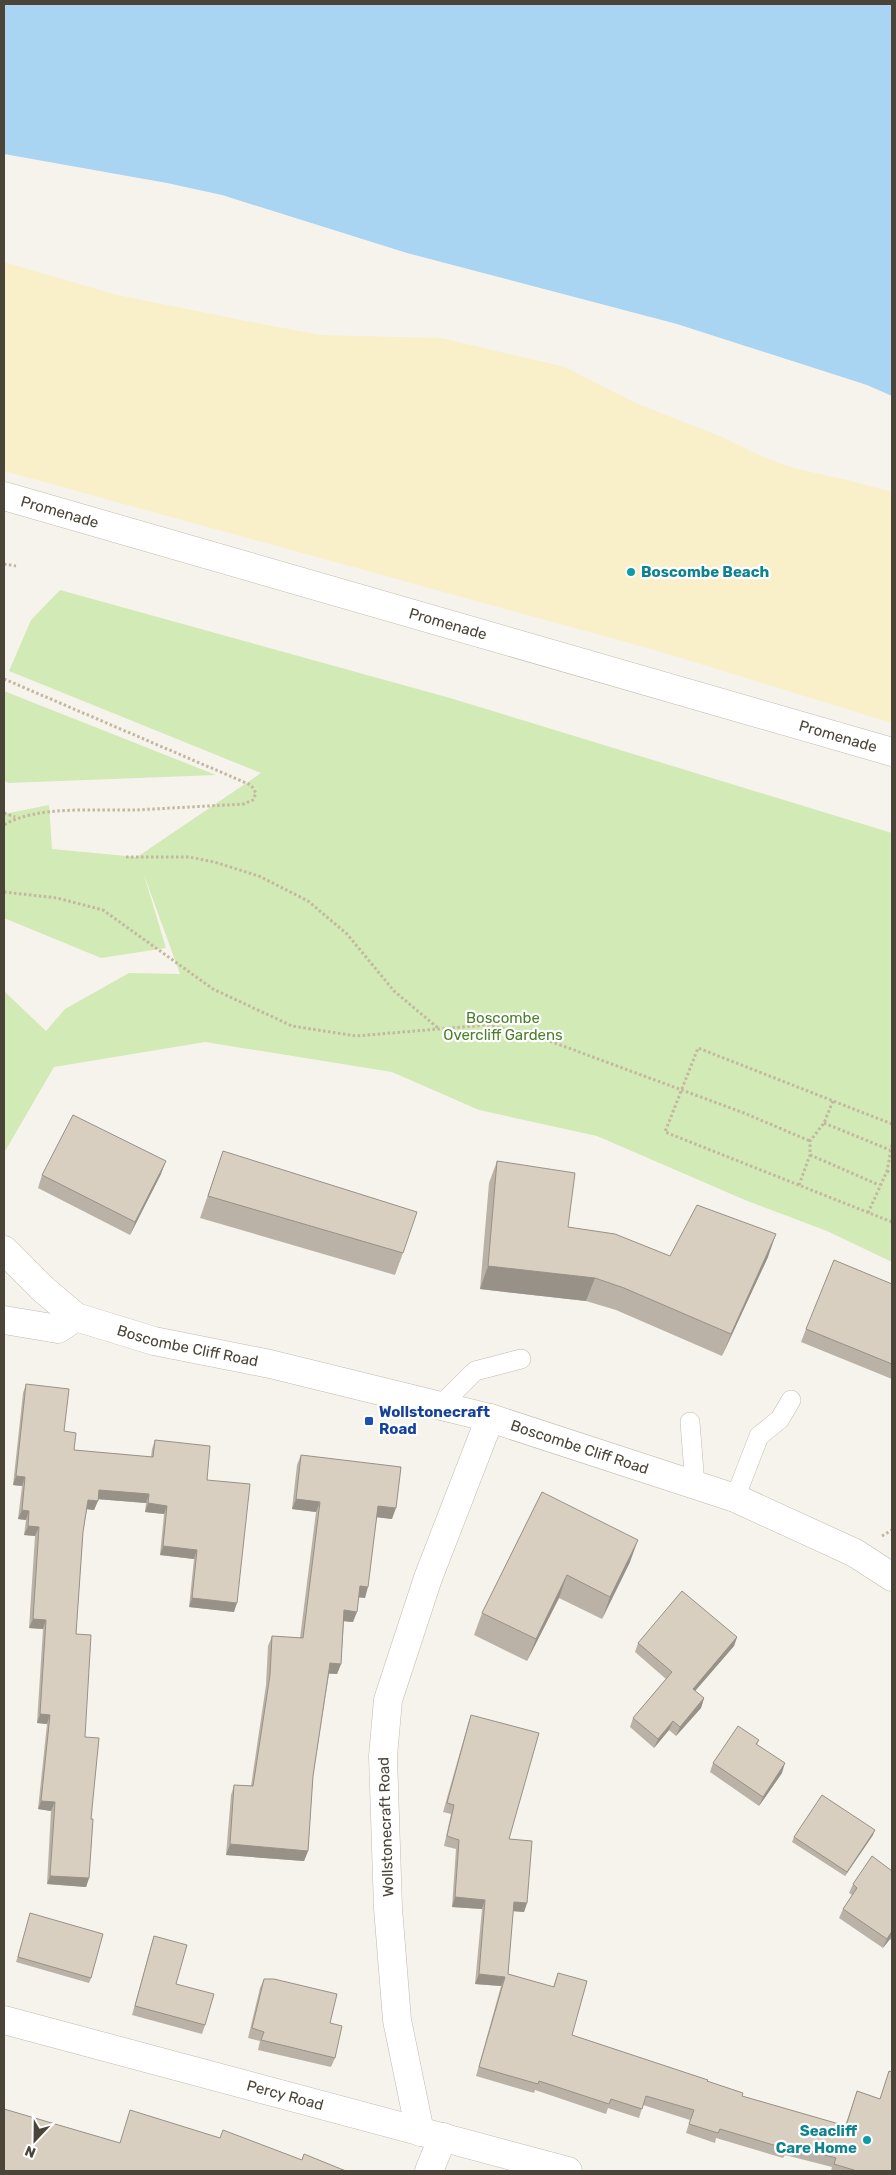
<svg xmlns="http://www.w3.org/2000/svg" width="896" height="2175" viewBox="0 0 896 2175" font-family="Rubik,sans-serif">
<rect width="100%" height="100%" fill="#f6f3ec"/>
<path fill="#d2eab5" d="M60,590l390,108 442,135v429l-65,-31 -82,-31 -148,-64 -118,-26 -87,-38 -187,-30 -151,25 -50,86v-162l42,40 19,-22 64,-36 51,1 -37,-102 23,76 -65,10 -97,-40v-104l45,-9 3,44 85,8 124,-84 -252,-102 22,-51z
M4,691l212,84 -208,8 -4,-3z"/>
<path fill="#f9efc9" d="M4,262l109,32 133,27 75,14 120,3 124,29 73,37 84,33 39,19 32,12 54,12 45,12v231l-234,-72 -654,-180z"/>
<path fill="#a9d4f2" d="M4,4h888v392l-25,-11 -190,-61 -270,-71 -185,-58 -55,-12 -163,-29z"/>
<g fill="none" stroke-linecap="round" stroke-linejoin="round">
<g stroke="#c2bbae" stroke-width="20">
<path id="service" d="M441,1405l34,-34 46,-12
M690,1422l5,63
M735,1498l24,-62 21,-17 11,-19"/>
</g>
<g stroke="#c2bbae" stroke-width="29">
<g id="pedestrian">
<path id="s1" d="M4,496l888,256"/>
</g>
</g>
<g stroke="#c2bbae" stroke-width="29">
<path id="minor" d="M4,1320l54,9 18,-12
M420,2132l-23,-112 -9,-112 -5,-152 5,-56 40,-122 62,-160
M429,2171l14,-34"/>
</g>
<g stroke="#c2bbae" stroke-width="29">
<g id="tertiary">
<path id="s2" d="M4,1250l39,39 33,28 78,24 116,23 220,54 245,80 120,55 37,24"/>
<path id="s3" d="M4,2020l564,151"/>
</g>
</g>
<path stroke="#c4b79f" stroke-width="3" stroke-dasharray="2.5 2.5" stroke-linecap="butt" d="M4,564l12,2
M4,679l247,106 5,8 -3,7 -9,4c-36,2 -72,4 -108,6 -38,1 -100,-5 -132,15
M4,813l11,4
M126,857h63l25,5 45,14 49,25 39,33 47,57 44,37
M4,892l53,6 46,12 110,79 79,37 64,10 130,-11 42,8 216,80 66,28
M824,1123l66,27
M892,1124l-194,-76 -33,84 227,90
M810,1155l69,30
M887,1171l5,3
M799,1185l11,-30v-14l14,-18 9,-22
M868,1213l19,-42 5,-26
M882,1536l10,-6"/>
<use href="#service" stroke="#fff" stroke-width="19"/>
<use href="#pedestrian" stroke="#fff" stroke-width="28"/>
<use href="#minor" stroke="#fff" stroke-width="28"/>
<use href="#tertiary" stroke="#fff" stroke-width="28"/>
</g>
<path fill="#bab2a6" d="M223,1151l180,102 -8,22 -195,-57z
M497,1161l71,66 102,29 98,1 -46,99 -106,-46 -30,-9 -106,-12 9,-106z
M161,1174l-31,61 -92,-47 4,-13z
M892,1284v95l-91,-37 5,-13z
M26,1384l38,47 10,19 77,7 1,-8 3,-9 52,40 27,132 -45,-5 5,-48 -34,-4 4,-41 -19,-2 1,-9 -48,-4 -4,11 -7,-1 -4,23 -7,102 15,185 -2,59 -3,9 -39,-3 4,-73 -13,-2 9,-85 -10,-1 6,-94 -14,-1 6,-92 -11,-1 2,-15 -8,-1 4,-33 -9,-1 10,-92z
M301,1455l91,64 -15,-2 -12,81 -7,-1 -5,25 -9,-1 -3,43 -4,10h-8l-16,102 -5,75 -4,10 -78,-6 5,-60 3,-10 17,1 15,-101 2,-39 4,-10 28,2 16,-126 -24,-3 5,-44z
M542,1492l88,70 -28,57 -43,-21 -32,63 -53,-26 8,-22z
M737,1637l-3,9 -39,45 9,7 -3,10 -25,28 -7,-6 -15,18 -24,-21 3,-9 33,-39 -31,-27 3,-9z
M471,1715l38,124 18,64 -3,9 -11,-1 -5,63 45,13 5,-14 14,62 135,46 35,15 103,30 12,-35 23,8 9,-28 3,100h-61l1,-4 -47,-12 -2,3 -67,-20 -1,5 -29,-10 4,-13 -47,-15 -4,13 -31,-10 -2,6 -71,-24 -1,3 -58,-17 25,-90 -26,-2 7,-75 -30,-2 4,-58 -12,-3 7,-32 -8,-2 25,-88z
M759,1740l-2,5 25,28 -23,33 -49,-34 3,-9z
M873,1835l-28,41 -53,-34 2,-5z
M892,1871v70l-2,-2 -7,9 -44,-30 4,-9 9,-14 -3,-2 4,-9z
M29,1918l62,60 -2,5 -73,-21z
M154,1936l22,48 29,41 -3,9 -70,-19 19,-69z
M264,1979l66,44 5,35 -4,9 -73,-17 2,-9 -12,-3 12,-50z"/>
<path fill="#979187" d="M166,1161l-5,13 -31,61 5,-13z
M776,1234l-8,23 -46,99 9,-22z
M488,1266l107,12 -9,23 -106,-12z
M16,1476l9,1 -3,9 -9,-1z
M99,1490l50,4 -3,9 -50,-4z
M296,1499l24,3 -4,10 -24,-3z
M88,1500l10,1 -4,9 -9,-1z
M148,1503l19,3 -3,8 -19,-2z
M378,1506l18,2 -4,11 -18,-2z
M22,1510l7,1 -3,9 -8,-1z
M28,1526l11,1 -4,9 -11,-1z
M638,1540l-8,22 -28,57 8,-22z
M163,1546l34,4 -3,9 -34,-4z
M567,1575l-8,23 -32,63 9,-22z
M360,1586l8,1 -3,11 -9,-1z
M192,1598l45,5 -3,9 -45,-5z
M344,1610l13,2 -4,10 -12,-1z
M33,1619l13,1 -3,9 -14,-1z
M737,1637l-3,9 -45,52 4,-9z
M330,1663l11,1 -4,10 -10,-1z
M704,1698l-3,10 -25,28 4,-9z
M40,1714l10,1 -3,9 -10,-1z
M673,1721l-4,9 -15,18 4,-9z
M785,1763l-3,10 -23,33 4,-9z
M41,1801l14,1 -4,9 -13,-2z
M875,1830l-2,5 -28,41 2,-4z
M230,1844l78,7 -4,10 -78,-6z
M50,1876l39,2 -3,9 -39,-3z
M455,1897l30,3 -3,9 -30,-2z
M514,1902l13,1 -3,9 -13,-1z
M892,1931l-2,8 -7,9 4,-9z
M479,1974l26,3 -4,9 -26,-2z"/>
<path fill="#d8cfc1" stroke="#979187" d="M73,1115l93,46 -31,61 -93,-47z
M223,1151l194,61 -14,41 -195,-57z
M497,1161l78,12 -7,54 47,7 55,22 27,-51 79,29 -45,100 -107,-46 -29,-10 -107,-12z
M834,1260l58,24v80l-86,-35z
M26,1384l43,5 -5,42 12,2 -2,17 79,7 2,-17 55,6 -3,34 43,4 -13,119 -45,-5 5,-48 -34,-4 4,-40 -19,-3 1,-9 -50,-4 -1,11 -10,-1 -5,32 -7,102 15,1 -6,102 14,1 -8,81h2l-4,59 -39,-2 5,-74 -14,-1 9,-86 -10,-1 6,-94 -13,-1 6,-92 -11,-1 1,-15 -7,-1 3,-33 -9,-1z
M301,1455l100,12 -5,41 -18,-2 -10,81 -8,-1 -3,26 -13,-2 -3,54 -11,-1 -17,113 -5,75 -78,-7 4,-59 19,1 17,-111 2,-39 31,2 17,-136 -24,-3z
M542,1492l96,48 -28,57 -43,-22 -31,64 -54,-26z
M682,1591l55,46 -44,52 11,9 -24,29 -7,-6 -15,18 -25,-21 39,-46 -34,-29z
M471,1715l68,18 -30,106 23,2 -5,62 -13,-1 -6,72 46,13 4,-14 29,8 -15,54 136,45 -1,1 36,12 -1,3 104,30 11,-35 23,8 9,-28 3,1v99h-35l-23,-7 2,-6 -48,-13 -1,4 -67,-20 -2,4 -29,-9 5,-14 -48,-14 -4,13 -31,-10 -2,5 -70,-23 -1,3 -59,-17 26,-90 -26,-3 6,-74 -30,-3 4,-57 -12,-4 7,-31 -7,-2z
M738,1726l21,14 -3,4 29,19 -22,34 -50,-34z
M822,1795l53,35 -28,42 -53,-35z
M872,1856l20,15v60l-5,8 -44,-30 14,-21 -4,-4z
M30,1913l73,21 -12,44 -73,-21z
M154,1936l33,9 -11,39 38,10 -9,31 -70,-19z
M264,1979h10l63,15 -7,29 12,3 -7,32 -74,-18 3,-8 -12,-4z
M4,2109l116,34 10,-33 90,28 3,-8 79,30 2,-6 42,17h-342z"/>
<g fill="#0f9aa8" stroke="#fff" stroke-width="2">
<circle cx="631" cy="572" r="5"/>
<circle cx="867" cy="2140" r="5"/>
</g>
<rect fill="#1a4fb4" stroke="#fff" stroke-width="2" x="364" y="1416" width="10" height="10" rx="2.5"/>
<g text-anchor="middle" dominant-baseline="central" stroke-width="4.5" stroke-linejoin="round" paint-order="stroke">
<g font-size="15" fill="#4b4439" stroke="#fff">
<text stroke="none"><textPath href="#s1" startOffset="58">Promenade</textPath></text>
<text stroke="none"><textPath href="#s1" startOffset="462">Promenade</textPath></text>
<text stroke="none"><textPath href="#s1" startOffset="868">Promenade</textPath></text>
<text stroke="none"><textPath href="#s2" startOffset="214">Boscombe Cliff Road</textPath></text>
<text stroke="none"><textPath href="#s2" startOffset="619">Boscombe Cliff Road</textPath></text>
<text transform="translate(386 1827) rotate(-92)">Wollstonecraft Road</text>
<text stroke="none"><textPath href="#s3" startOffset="291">Percy Road</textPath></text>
</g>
<g font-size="15" font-weight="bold" fill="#0d838f" stroke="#fff" text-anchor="start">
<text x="641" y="572">Boscombe Beach</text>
<text x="857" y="2131" text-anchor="end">Seacliff<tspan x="857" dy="17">Care Home</tspan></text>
</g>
<g font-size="15" fill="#4a7f2a" stroke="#fff">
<text x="503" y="1018">Boscombe<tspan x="503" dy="17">Overcliff Gardens</tspan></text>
</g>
<g font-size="15" font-weight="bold" fill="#164399" stroke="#fff" text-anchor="start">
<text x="379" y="1412">Wollstonecraft<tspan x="379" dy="17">Road</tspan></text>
</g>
</g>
<rect width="896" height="2175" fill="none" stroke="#4b4439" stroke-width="10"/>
<g transform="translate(35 2140) rotate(202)" stroke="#ffffff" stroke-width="4" paint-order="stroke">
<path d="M0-4L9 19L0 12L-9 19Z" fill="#4b4439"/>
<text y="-8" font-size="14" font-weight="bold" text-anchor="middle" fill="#4b4439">N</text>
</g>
</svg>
